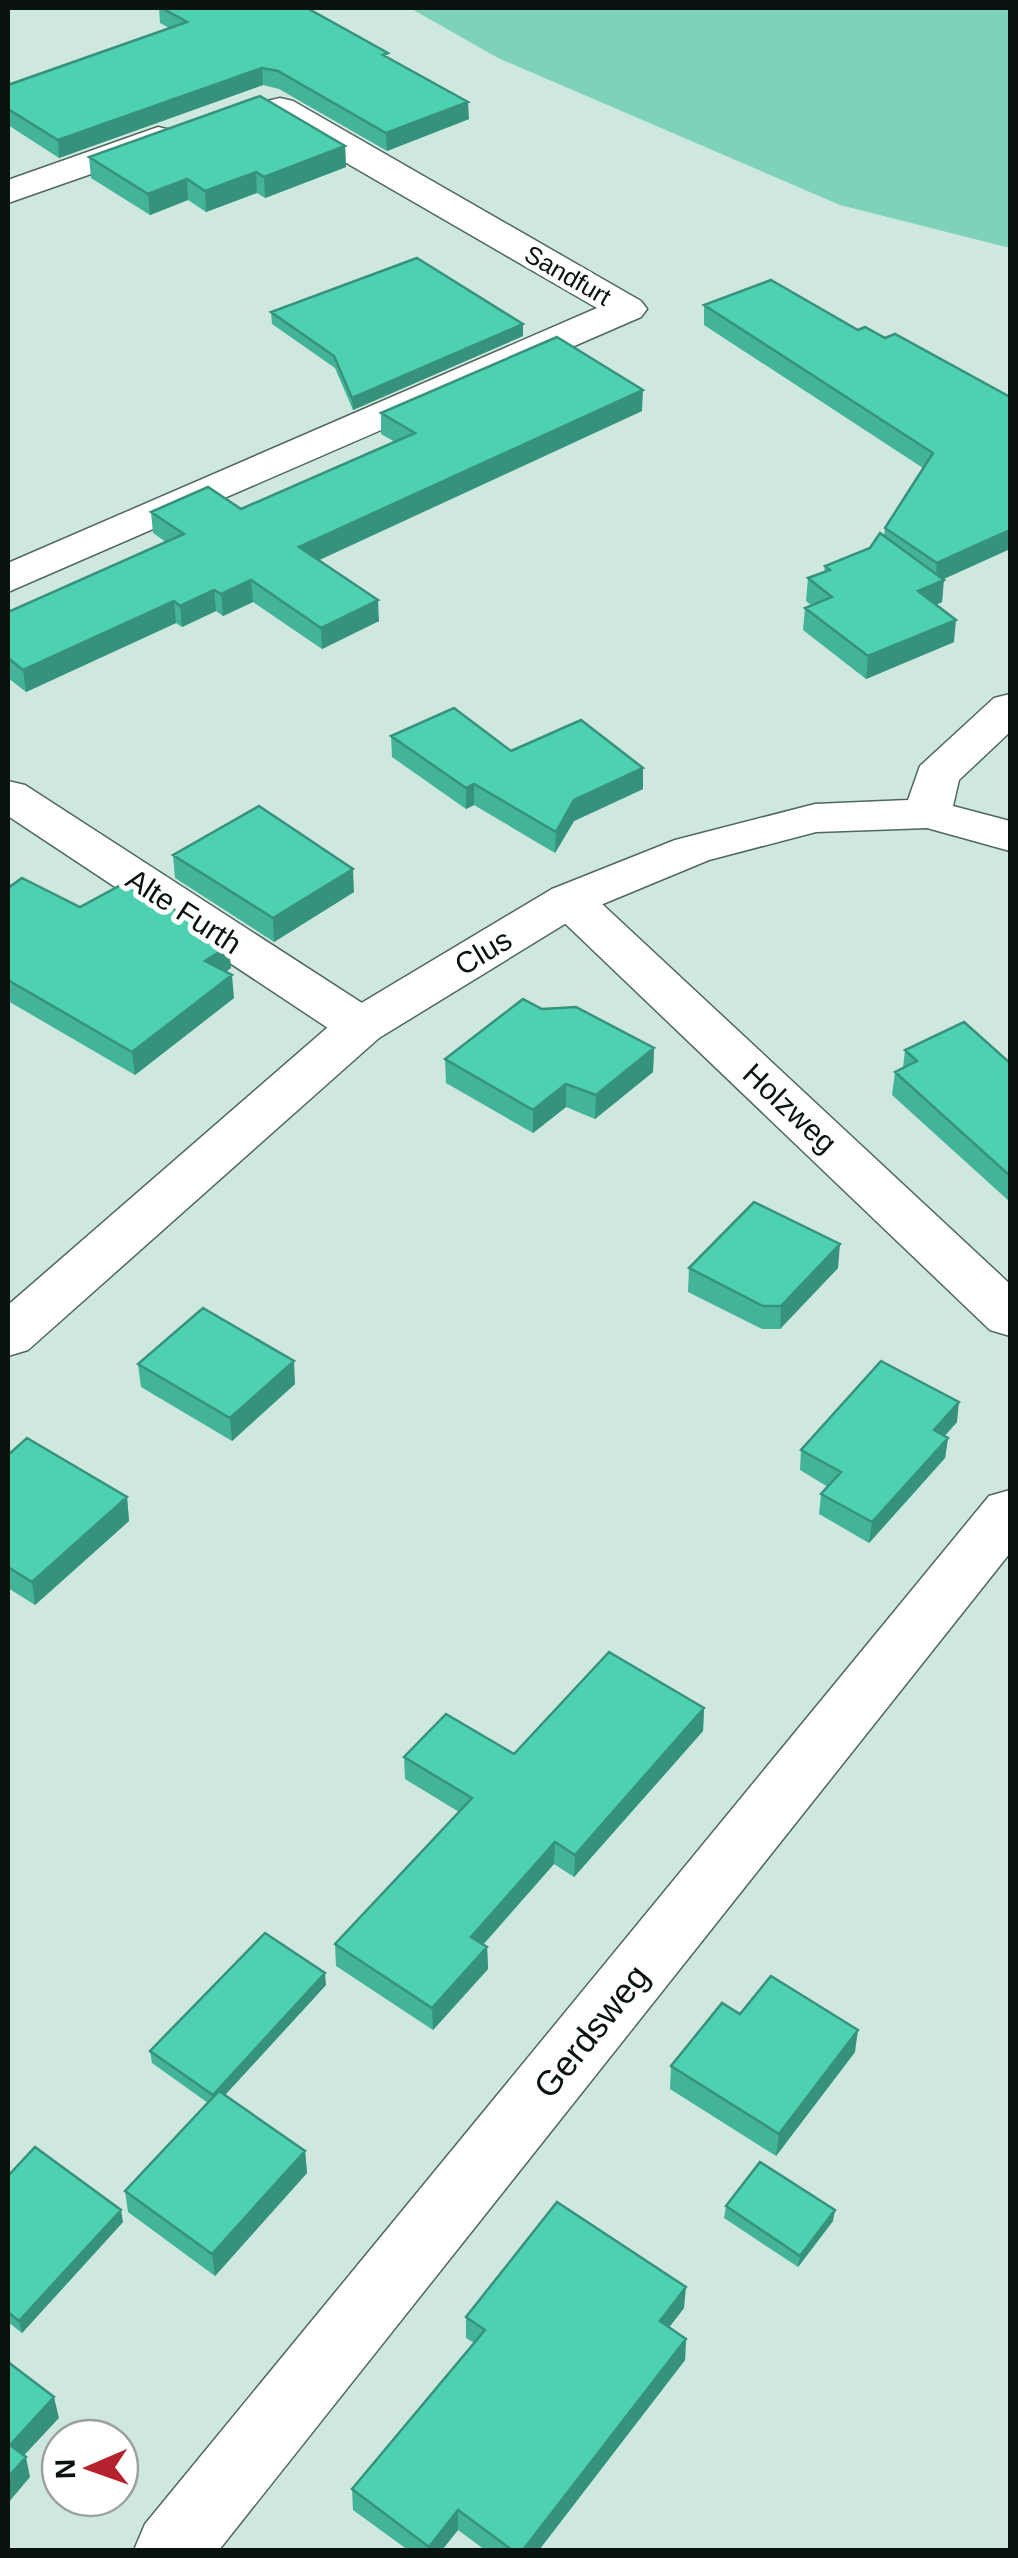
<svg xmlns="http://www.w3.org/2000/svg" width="1018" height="2558" viewBox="0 0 1018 2558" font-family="Helvetica,sans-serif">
<rect width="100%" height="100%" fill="#cee8e0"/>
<path fill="#7fd2ba" d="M410,8h600v240l-170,-43 -342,-147z"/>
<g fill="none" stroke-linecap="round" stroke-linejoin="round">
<g stroke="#50675f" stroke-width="3">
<path id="street" d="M280,98l13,3 348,200 6,8 -6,8 -633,275v-29l589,-255 -330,-191 -5,-8 5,-8z
M158,127l13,3 5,8 -5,8 -163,57v-23z
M8,781l17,4 354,229 7,12 -7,12 -18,5 -18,-5 -335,-222z
M569,885l17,4 424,395v52l-20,-6 -438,-419 -7,-11 7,-11z
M1010,1490v63l-791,997h-85l11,-26 844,-1028z"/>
</g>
<g stroke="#50675f" stroke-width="3">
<path id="secondary" d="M1010,694v38l-51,48 -6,26 57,15v30l-83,-23 -111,4 -107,28 -123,51 -207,127 -351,312 -20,6v-51l335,-291 209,-125 123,-49 140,-36 93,-4 12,-34 74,-68z"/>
</g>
<use href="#street" fill="#fff" fill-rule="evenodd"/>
<use href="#secondary" fill="#fff" fill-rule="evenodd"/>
</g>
<path fill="#43b498" d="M159,8h148l81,49 81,62 -82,32 -108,-62 -16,-4 -204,73 -51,-33v-40l161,-57 -9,-5z
M345,146l1,21 -81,31 -8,-5 -51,19 -18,-12 -38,15 -59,-37 -2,-21z
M704,305l154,25 27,8 125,59v152l-67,30 -1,23 -6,3 18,37 -88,37 -63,-49 2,-22 6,-3 -5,-4 2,-23 16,-6 1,-6 45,-18 14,-12 1,-8 38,-60 -219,-143z
M271,312l252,12v12l-170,74 -18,-42 -63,-44z
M642,411l-324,149 61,61 -57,28 -69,-47 -30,14 -7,-5 -34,16 -6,-4 -150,69 -18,-14v-66l158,-70 -13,-9 -2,-21 90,-3 154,-67 -14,-8v-21z
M391,736l120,15 132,38 -69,32 -19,32 -81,-48 -8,4 -74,-52z
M173,855l181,37 -80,50 -99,-64z
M8,888l72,19 151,61 -5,4 8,26 -99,77 -127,-74z
M542,1009l112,39 -1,24 -58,47 -29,-12 -33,26 -87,-50 -1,-24z
M905,1050l105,13v139l-118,-107 3,-23 8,-4z
M689,1268h149l-58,61h-18l-74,-37z
M138,1364l157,20 -63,57 -91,-54z
M957,1422l-12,14 3,2 -3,20 -76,85 -50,-29 2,-20 7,-7 -28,-17 1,-20z
M8,1455l119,42 2,24 -94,84 -27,-17z
M704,1708l-1,23 -129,146 -20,-13 -71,81 4,2 1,22 -55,61 -97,-64 -1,-22 124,-132 -54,-33 -1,-22 110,-3z
M326,1985l-101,110 80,56 2,22 -92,103 -87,-64 -3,-21 83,-88 -56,-40 -2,-12z
M740,2014l115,38 -79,104 -106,-67 1,-23z
M8,2176l115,46 -101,111 -14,-11z
M726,2206l107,15 -35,46 -74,-49z
M684,2308l-15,19 17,12 -1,21 -146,190h-54l-27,-20 -16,20h-34l-55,-40 -1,-21 122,-146 -8,-5v-21z"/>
<path fill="#37927c" d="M262,68l1,17 -204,73 -1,-18z
M468,102l1,17 -82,32 -1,-18z
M345,146l1,21 -81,31 -1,-21z
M256,172l1,21 -51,19 -1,-21z
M187,179l1,21 -38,15 -2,-21z
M523,324v12l-170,74 -1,-12z
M643,390l-1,21 -342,158 -1,-22z
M1010,530v19l-75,34 2,-20z
M251,580l2,22 -30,14 -2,-22z
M944,580l-2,22 -27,11 3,-22z
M214,590l2,21 -34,16 -2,-21z
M378,600l1,21 -57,28 -1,-21z
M174,601l2,22 -150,69 -3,-22z
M956,620l-2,22 -88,37 2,-23z
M643,768v21l-69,32 -19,32 1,-21 18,-32z
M474,784v21l-8,4v-21z
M353,869l1,23 -80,50 -1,-24z
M229,946l2,22 -24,15 -2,-22z
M232,975l2,23 -99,77 -3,-23z
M654,1048l-1,24 -58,47 1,-24z
M566,1084v23l-33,26v-23z
M840,1244l-2,24 -58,61 1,-23z
M294,1361l1,23 -63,57 -2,-23z
M959,1402l-2,20 -26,28 3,-20z
M948,1438l-3,20 -76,85 3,-21z
M127,1497l2,24 -94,84 -3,-23z
M704,1708l-1,23 -129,146 1,-22z
M555,1842l-1,22 -83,94v-21z
M487,1947l1,22 -55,61 -1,-22z
M325,1973l1,12 -112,122 -1,-12z
M858,2030l-3,22 -79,104 3,-22z
M305,2151l2,22 -92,103 -3,-22z
M121,2210l2,12 -101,111 -3,-12z
M835,2210l-2,11 -35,46 2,-11z
M686,2287l-2,21 -26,34 2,-21z
M686,2339l-1,21 -146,190h-16z
M54,2397l5,21 -44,47 -5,-20z
M26,2457l4,20 -22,26v-26z
M458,2510v20l-16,20h-13v-3z"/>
<path fill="#4ed1b1" stroke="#37927c" stroke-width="2.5" d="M162,8h145l81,45 -5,2 85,47 -82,31 -108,-62 -16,-3 -204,72 -50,-31v-24l179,-63z
M260,96l85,50 -81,31 -8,-5 -51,19 -18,-12 -39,15 -59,-37z
M417,258l106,66 -171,74 -18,-42 -63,-44z
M771,280l87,50 7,-3 20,11 10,-4 115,63v133l-73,33 -52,-35 48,-75 -229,-148z
M557,337l86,53 -344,157 79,53 -57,28 -70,-48 -30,14 -7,-4 -34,16 -6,-5 -151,69 -15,-12v-46l176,-78 -33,-22 57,-25 33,22 174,-76 -34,-20z
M880,533l64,47 -26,11 38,29 -88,36 -63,-48 27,-11 -24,-19 22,-8 -5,-4 45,-18z
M454,708l57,43 70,-31 62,48 -69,32 -18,32 -82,-48 -8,4 -75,-52z
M259,806l94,63 -80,49 -100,-63z
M22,878l58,29 50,-27 99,66 -24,15 27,14 -100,77 -124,-72v-92z
M523,999l19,10 34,-2 78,41 -58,47 -30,-11 -33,26 -88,-51z
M964,1022l46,41v113l-115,-104 22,-11 -12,-11z
M754,1202l86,42 -59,62h-18l-74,-38z
M203,1308l91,53 -64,57 -92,-54z
M881,1361l78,41 -25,28 14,8 -76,84 -51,-28 20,-22 -40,-22z
M27,1438l100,59 -95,85 -24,-15v-112z
M609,1652l95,56 -129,147 -20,-13 -84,95 16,10 -55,61 -97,-64 137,-146 -68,-41 42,-43 68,40z
M265,1933l60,40 -112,122 -63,-44z
M771,1976l87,54 -79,104 -108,-68 51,-63 18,11z
M219,2091l86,60 -93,103 -87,-63z
M35,2147l86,63 -102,111 -11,-9v-136z
M760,2162l75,48 -35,46 -74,-50z
M557,2202l129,85 -26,34 26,18 -163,211h-11l-54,-40 -29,37 -77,-58 133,-159 -19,-13z
M8,2362l46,35 -44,48 16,12 -18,20z"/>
<g text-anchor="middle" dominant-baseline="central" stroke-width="10" stroke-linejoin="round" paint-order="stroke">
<g font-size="25" fill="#08120f" stroke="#fff">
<text transform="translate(568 275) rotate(30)">Sandfurt</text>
</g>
<g font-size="30" fill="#08120f" stroke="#fff">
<text transform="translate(184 911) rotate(33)">Alte Furth</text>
<text transform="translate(483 952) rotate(-31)">Clus</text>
<text transform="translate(790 1108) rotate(43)">Holzweg</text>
</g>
<g font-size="35" fill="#08120f" stroke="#fff">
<text transform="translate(591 2031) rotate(-51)">Gerdsweg</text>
</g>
</g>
<rect width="1018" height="2558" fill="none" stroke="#08120f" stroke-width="20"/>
<g transform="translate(90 2468) rotate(268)"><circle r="48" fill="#ffffff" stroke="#9ca09f" stroke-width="2.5"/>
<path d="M0-8L18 38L0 25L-18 38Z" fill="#b4222d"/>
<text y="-15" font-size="28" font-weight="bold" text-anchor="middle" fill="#08120f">N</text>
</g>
</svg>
